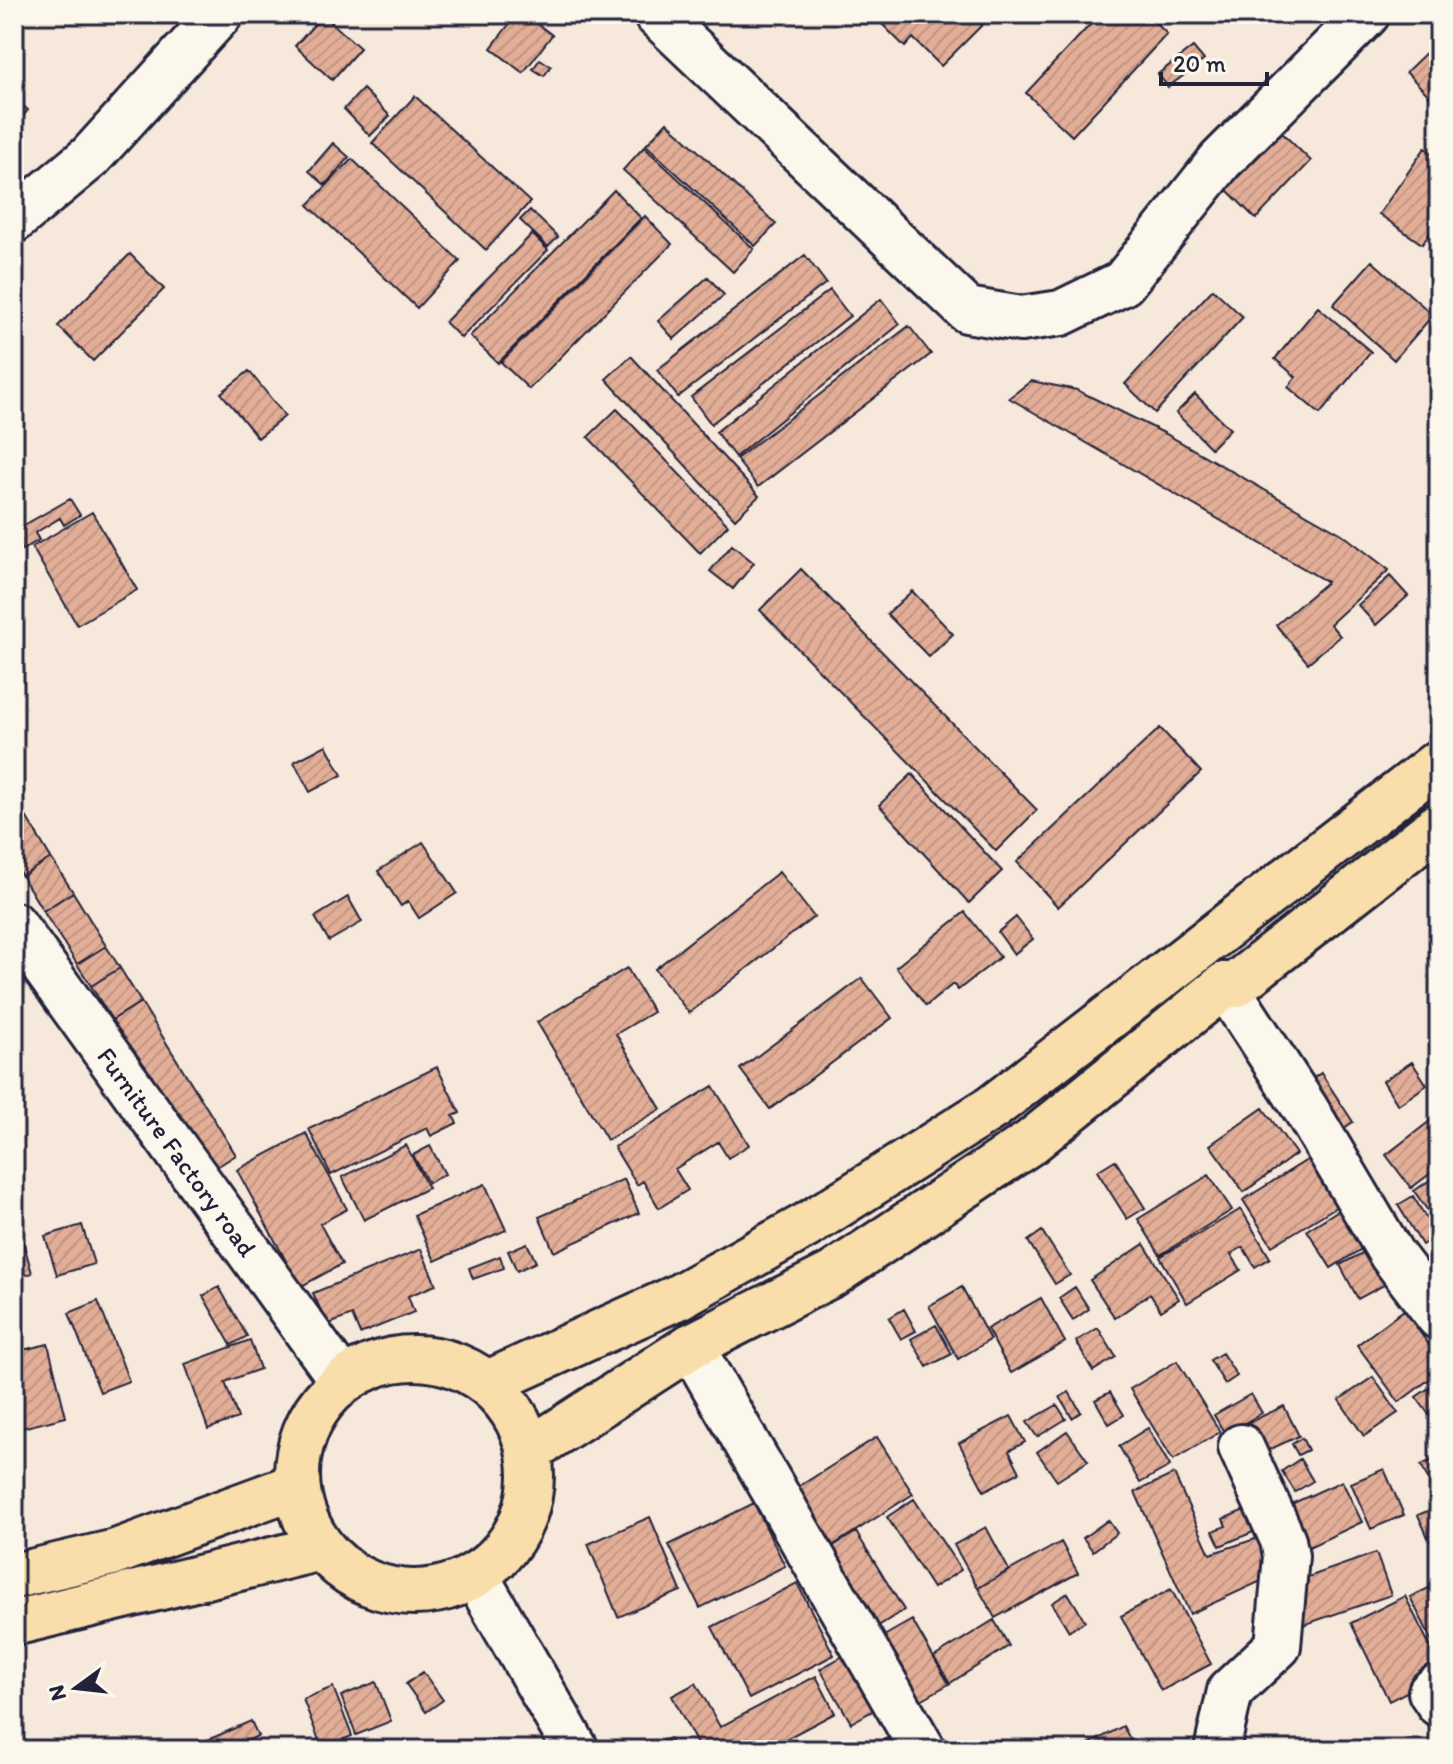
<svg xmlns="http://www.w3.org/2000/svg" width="1453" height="1764" viewBox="0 0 1453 1764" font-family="Itim,sans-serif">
<defs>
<pattern id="building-hatch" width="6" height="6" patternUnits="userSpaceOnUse" patternTransform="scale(2)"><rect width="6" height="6" fill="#e3ae97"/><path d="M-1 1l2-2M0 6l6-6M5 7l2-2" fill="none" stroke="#c29583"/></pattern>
</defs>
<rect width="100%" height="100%" fill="#f6e8db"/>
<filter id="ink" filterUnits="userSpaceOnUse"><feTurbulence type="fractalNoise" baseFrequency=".0125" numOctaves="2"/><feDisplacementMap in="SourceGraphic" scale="16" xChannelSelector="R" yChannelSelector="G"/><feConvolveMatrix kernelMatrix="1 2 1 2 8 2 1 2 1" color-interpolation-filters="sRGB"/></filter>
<g filter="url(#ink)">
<path fill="url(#building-hatch)" stroke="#22223b" stroke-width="2" d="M517,14h7l28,21 -29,38 -32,-25z
M872,14h121l-52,52 -28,-28 -8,9z
M1100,14h47l20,20 -95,102 -46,-43z
M323,15l37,33 -28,32 -37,-34z
M1439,40v66l-33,-34z
M1193,47l11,13 -36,27 -10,-13z
M540,59l11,7 -7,10 -11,-7z
M363,89l27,27 -20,20 -26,-27z
M415,96l115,106 -44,48 -114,-107z
M14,98l14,12 -14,17z
M667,122l109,102 -21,22 -109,-101z
M1275,126l36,35 -55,58 -36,-36z
M333,143l16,14 -24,28 -16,-14z
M644,147l110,102 -21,23 -110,-102z
M1425,148l14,10v63l-17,23 -43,-30z
M352,159l108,102 -43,47 -109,-103z
M614,190l27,28 -143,145 -28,-27z
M530,210l28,27 -10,10 -28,-27z
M645,216l27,28 -143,145 -28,-27z
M532,234l16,16 -87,88 -16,-16z
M130,254l34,35 -71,72 -35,-35z
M805,255l21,28 -148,114 -21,-27z
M1372,261l61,54 -39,45 -61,-55z
M708,277l16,18 -50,44 -16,-18z
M1213,289l30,28 -88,96 -30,-29z
M830,290l20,26 -139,108 -20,-27z
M881,299l19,25 -165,133 -19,-25z
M1318,307l53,45 -51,62 -32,-27 8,-10 -21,-18z
M909,326l22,28 -173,133 -22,-28z
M631,356l128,140 -24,23 -129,-140z
M249,371l36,45 -27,22 -37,-45z
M1031,381l46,9 89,44 176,100 47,36 -59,54 10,12 -32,27 -32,-38 51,-43 -318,-184z
M1195,394l35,35 -19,19 -35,-35z
M617,409l111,116 -28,28 -112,-116z
M70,499l10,16 -16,10 -4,-7 -25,15 4,7 -17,10 -8,-19z
M92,512l45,78 -60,35 -45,-78z
M732,545l22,18 -21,26 -23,-18z
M801,569l236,241 -41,41 -236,-241z
M1390,576l18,20 -32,29 -18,-20z
M912,591l41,43 -24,23 -42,-43z
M1160,728l41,44 -143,135 -41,-45z
M326,745l16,30 -32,17 -16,-30z
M912,774l90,97 -33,32 -90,-98z
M14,797l10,16 -10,6z
M24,813l27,45 -29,18 -8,-13v-44z
M423,842l34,51 -38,25 -11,-17 -7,5 -23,-35z
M51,858l22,34 -30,19 -21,-35z
M779,872l35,45 -125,96 -34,-44z
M73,892l33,54 -29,18 -34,-53z
M348,897l14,25 -33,19 -14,-24z
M965,912l35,45 -42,33 -5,-6 -27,22 -30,-39z
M1016,917l17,22 -19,15 -16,-22z
M106,946l14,22 -29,18 -14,-22z
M120,968l21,34 -29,18 -21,-34z
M627,968l26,44 -37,22 45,75 -54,31 -70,-118z
M862,978l30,40 -122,91 -30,-40z
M141,1002l95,153 -29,18 -95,-153z
M1412,1062l15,23 -29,20 -15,-24z
M437,1067l23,46 -7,3 4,7 -26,13 -4,-8 -96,47 -22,-46z
M1321,1073l32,49 -19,13 -32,-49z
M713,1086l36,59 -21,13 -10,-16 -43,27 13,21 -29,18 -16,-27 -6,4 -23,-38z
M1263,1108l33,46 -52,38 -34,-47z
M1439,1114v53l-28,21 -25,-33z
M306,1133l41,76 -27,15 22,40 -42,23 -63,-117z
M406,1145l22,43 -64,32 -22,-43z
M430,1146l15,28 -17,9 -15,-28z
M1320,1152l29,47 -77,47 -29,-46z
M1115,1160l30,48 -18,11 -30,-48z
M1439,1174v39l-6,5 -19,-27z
M1209,1175l23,35 -72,45 -22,-36z
M624,1179l15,34 -85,39 -15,-35z
M485,1184l21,46 -71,31 -21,-46z
M1413,1196l24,40 -15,9 -24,-40z
M1350,1203l24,38 -43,27 -24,-38z
M1241,1209l29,49 -15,9 -12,-20 -12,7 10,16 -54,33 -27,-46z
M82,1225l12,39 -37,11 -12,-39z
M1042,1231l28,44 -15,9 -27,-43z
M23,1241l9,32 -14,4 4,14 -8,2v-50z
M527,1243l9,19 -19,9 -9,-20z
M1144,1244l35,55 -18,12 -11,-17 -35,24 -25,-38z
M1375,1246l18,34 -35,19 -18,-34z
M421,1249l15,36 -28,11 6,16 -54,22 -8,-19 -25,10 -14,-32z
M500,1256l4,12 -31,11 -4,-11z
M219,1287l28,49 -16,9 -28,-49z
M962,1287l28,53 -32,19 -29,-53z
M1075,1287l14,22 -16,11 -14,-22z
M1041,1298l24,44 -54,31 -24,-44z
M98,1301l31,80 -29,11 -31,-79z
M904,1309l12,22 -15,8 -12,-21z
M1404,1310l35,49v13l-40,30 -42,-57z
M936,1325l16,29 -25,13 -16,-28z
M1098,1328l18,29 -23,14 -17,-30z
M250,1340l10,29 -35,13 13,36 -30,11 -23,-65z
M48,1344l18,73 -52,13v-78z
M1222,1353l15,23 -12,8 -15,-24z
M1177,1361l43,71 -47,28 -43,-71z
M1373,1377l25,36 -34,23 -25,-36z
M1439,1381v47l-23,-31z
M1069,1392l12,20 -9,6 -12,-21z
M1110,1392l14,23 -15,9 -14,-24z
M1251,1394l11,19 -37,21 -11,-19z
M1057,1405l9,14 -29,18 -10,-15z
M1284,1406l15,30 -48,22 -14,-30z
M1011,1416l14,26 -16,9 11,21 -36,19 -25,-48z
M1148,1428l22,38 -30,17 -21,-37z
M1067,1431l21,30 -31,20 -20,-29z
M877,1437l36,57 -84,54 -37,-57z
M1302,1438l6,12 -10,5 -6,-11z
M1439,1457v31l-5,3 -13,-26z
M1300,1459l13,22 -18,11 -13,-21z
M1384,1469l20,46 -33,14 -20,-46z
M1174,1474l36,80 54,-18 8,40 -82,38 -55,-122z
M1342,1481l20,41 -53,25 -20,-42z
M914,1499l47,71 -28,18 -46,-71z
M754,1503l31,63 -85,42 -31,-63z
M1439,1506v47l-3,2 -18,-40z
M1249,1508l9,22 -38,16 -7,-15 13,-5 -3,-7z
M650,1517l31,74 -63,26 -30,-73z
M1108,1520l9,13 -24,18 -10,-13z
M986,1527l23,43 -31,18 -24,-43z
M856,1532l48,78 -34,21 -48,-78z
M1061,1542l17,31 -83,45 -17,-30z
M1376,1553l15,42 -88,30 -15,-41z
M797,1583l37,72 -85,44 -37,-72z
M1439,1583v71l-29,-57z
M1171,1589l40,75 -50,27 -40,-75z
M1068,1593l17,28 -16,10 -17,-28z
M1405,1596l34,68v12l-50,25 -38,-78z
M912,1620l37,64 -35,20 -37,-64z
M994,1620l15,26 -59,37 -16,-26z
M843,1656l31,54 -23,13 -31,-54z
M423,1672l20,28 -17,12 -20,-28z
M816,1676l19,37 -70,37h-65l-28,-54 24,-13 24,44z
M376,1682l15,39 -35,14 -15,-39z
M333,1687l19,49 -30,12 -19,-49z
M251,1721l7,15 -31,14h-20l-4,-8z
M1123,1726l13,24h-43l-4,-6z
M889,1737l8,13h-29z
M669,1738l6,12h-27v-2z"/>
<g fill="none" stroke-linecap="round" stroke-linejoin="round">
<g stroke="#22223b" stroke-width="50">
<path id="minor" d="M656,14l311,296 54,9 40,-6 62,-30 97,-122 147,-147
M14,220l76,-63 130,-143
M14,925l327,454
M1225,985l80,123 87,147 47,62
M691,1346l232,404
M476,1576l100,174
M1439,1686l-8,6 8,12
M1217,1750l13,-59 48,-45 8,-90 -3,-16 -42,-93"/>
</g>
<g stroke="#22223b" stroke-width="50">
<path id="major" d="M297 1475a117 117 0 1 1 234 0a117 117 0 1 1-234 0Z
M490,1382l188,-85 129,-72 186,-118 446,-345
M530,1450l161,-104 142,-72 198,-132 194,-157h10l204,-160
M14,1576l102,-24 179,-66
M14,1623l307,-75"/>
</g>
<use href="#minor" stroke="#fbf7ec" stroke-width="44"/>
<use href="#major" stroke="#f9deab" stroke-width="44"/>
</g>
</g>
<g text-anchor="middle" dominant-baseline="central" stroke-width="7" stroke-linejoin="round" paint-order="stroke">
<g font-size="26" fill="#22223b" stroke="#fbf7ec">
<text transform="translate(177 1152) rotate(54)">Furniture Factory road</text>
</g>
</g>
<rect width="1453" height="1764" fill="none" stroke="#fbf7ec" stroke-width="48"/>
<rect x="24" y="24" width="1405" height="1716" fill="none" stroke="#22223b" stroke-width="3" filter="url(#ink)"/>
<g transform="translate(76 1688) rotate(255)" stroke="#fbf7ec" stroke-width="6" paint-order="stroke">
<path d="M0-6L14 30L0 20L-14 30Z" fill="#22223b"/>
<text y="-12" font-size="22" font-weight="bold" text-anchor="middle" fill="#22223b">N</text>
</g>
<path d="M1161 72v12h106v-12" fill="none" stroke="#22223b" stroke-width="4"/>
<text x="1173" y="72" font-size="24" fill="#22223b" stroke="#fbf7ec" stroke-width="6" paint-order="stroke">20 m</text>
</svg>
